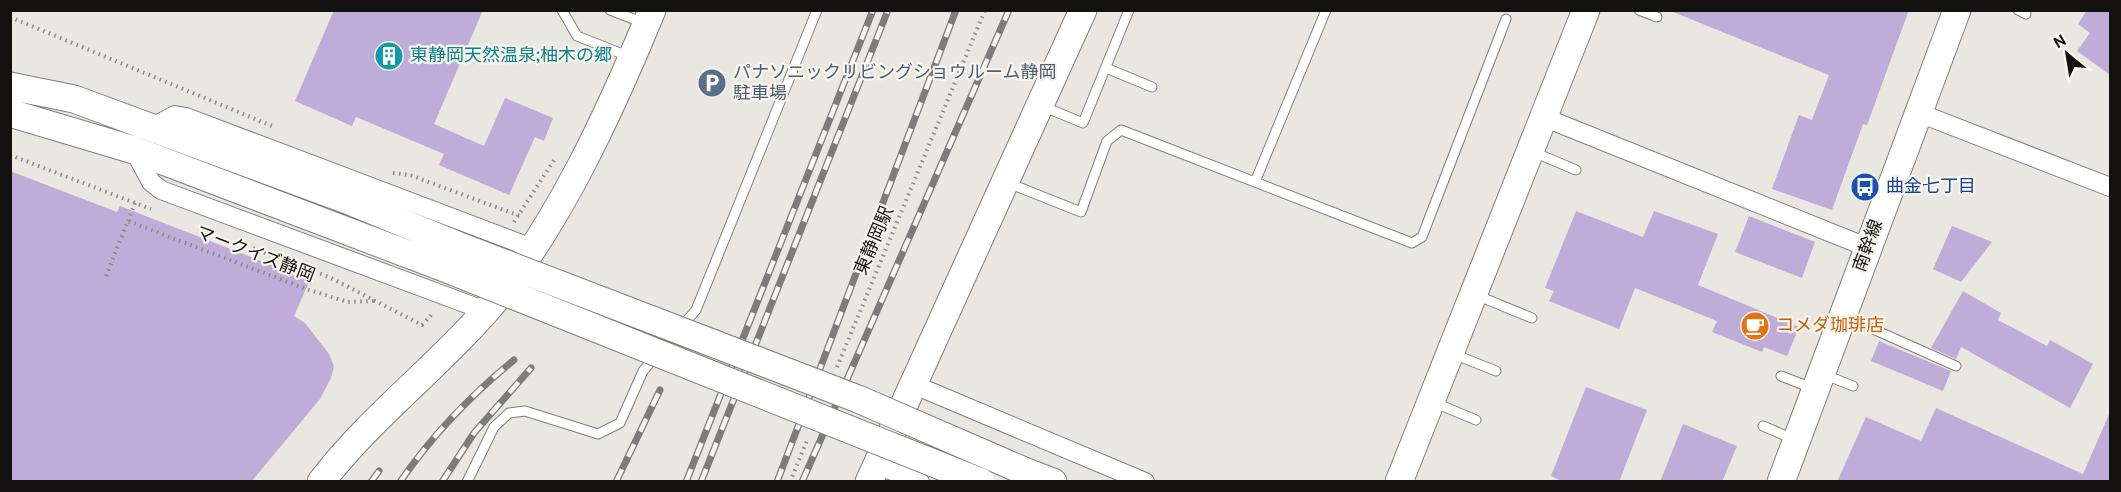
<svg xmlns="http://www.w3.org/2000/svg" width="2121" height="492" viewBox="0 0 2121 492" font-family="Overpass,'Noto Sans JP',sans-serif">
<rect width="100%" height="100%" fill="#e9e7e0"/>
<path fill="#bfacd8" d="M334,10h149l-49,114 50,22 21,-48 48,20 -9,23 -9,-4 -26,58 -70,-30 5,-11 -88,-37 -4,9 -57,-25z
M1668,10h241l-42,115 -4,-1 -31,86 -60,-21 27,-74 13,5 17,-45z
M2087,10h23v65l-33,-24 13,-18 -12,-9z
M10,171l107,41 3,-6 190,74 -16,36 11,7 24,31 5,12 -3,12 -11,21 -69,83h-241z
M1576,211l67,26 11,-26 64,23 -20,51 101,42 -12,29 -23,-9 -2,5 -50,-20 5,-11 -82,-33 -16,41 -70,-28 5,-10 -9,-3z
M1749,216l66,26 -13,36 -67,-26z
M1952,226l40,16 -31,40 -28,-13z
M1963,291l38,22 -3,7 49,26 3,-6 43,24 -23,44 -109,-61 -5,12 -25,-11z
M1879,341l72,30 -8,20 -72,-30z
M1586,387l61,23 -28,72h-55l-13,-6z
M1936,408l147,66 27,-62v70h-273l29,-65 55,24z
M1683,424l54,22 -15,36h-62z"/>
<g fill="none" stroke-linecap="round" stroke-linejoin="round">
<g stroke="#817f78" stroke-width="11">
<path id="lane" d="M562,10l15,26 53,21
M610,10l34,13
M1639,10l18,7
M2018,10l8,4
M1106,68l46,19
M1042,106l41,17 46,-113
M1531,151l45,19
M1255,182l71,-172
M1008,183l73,29 26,-71 14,-11 291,113 10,-6 84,-218
M1476,295l56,23
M1846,317l110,49
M1451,353l45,18
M1823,374l30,12
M1781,376l31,12
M1433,402l43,18
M1763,426l30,13
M467,482l27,-55 15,-14 16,-2 73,23 22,-11 23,-52 53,-61 121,-300"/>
</g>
<g stroke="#817f78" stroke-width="20">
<path id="street" d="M1919,113l191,74
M1543,117l326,131
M150,128l25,-13 11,2 346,131
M134,150l17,32 10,8 325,121
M912,384l233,98
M877,465l43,17"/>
</g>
<g stroke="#817f78" stroke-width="29">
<path id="secondary" d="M10,86l64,13 273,101 110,45
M10,113l124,37 313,119
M1024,471l29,11
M321,482c48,-63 112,-111 164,-170 71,-81 126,-202 167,-302
M869,482l214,-472
M1399,482l187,-472
M1781,482l176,-472"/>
</g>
<path stroke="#8b8985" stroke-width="4" stroke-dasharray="1.5 4.5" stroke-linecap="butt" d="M10,17l262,109
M10,155l141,54
M393,173l17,2 110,41
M128,221l7,-18
M514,222l40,-62
M253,248l76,29 93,48 11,-12
M106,276l22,-55 178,68 42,13 26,-1
M837,367l148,-357
M790,482l18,-44"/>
<use href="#lane" stroke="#fff" stroke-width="9"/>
<use href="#street" stroke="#fff" stroke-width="18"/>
<use href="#secondary" stroke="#fff" stroke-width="27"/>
<g stroke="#7e7c78" stroke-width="7">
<path id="rail" d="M371,482l8,-11
M400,482c33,-48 70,-86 114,-122
M442,482l32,-49 57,-65
M616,482l44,-92
M686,482l187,-472
M701,482l187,-472
M777,482l179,-472
M802,482l207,-472"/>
</g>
<use href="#rail" stroke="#f7f5ed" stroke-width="4.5" stroke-dasharray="14" stroke-linecap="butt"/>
<g stroke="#817f78" stroke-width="29" stroke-linecap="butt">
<path id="secondary-bridge" d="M457,245l401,154 166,72
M447,269l534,213"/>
</g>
<use href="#secondary-bridge" stroke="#fff" stroke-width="27"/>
</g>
<defs>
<g id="building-disc" transform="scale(1.5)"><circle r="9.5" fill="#0f9aa8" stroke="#f7f5ed"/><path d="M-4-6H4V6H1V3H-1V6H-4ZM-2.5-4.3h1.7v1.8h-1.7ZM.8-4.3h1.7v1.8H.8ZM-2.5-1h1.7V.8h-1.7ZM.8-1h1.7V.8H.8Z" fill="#fff"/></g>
<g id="parking-disc" transform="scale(1.5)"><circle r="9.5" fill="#5c6f8a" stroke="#f7f5ed"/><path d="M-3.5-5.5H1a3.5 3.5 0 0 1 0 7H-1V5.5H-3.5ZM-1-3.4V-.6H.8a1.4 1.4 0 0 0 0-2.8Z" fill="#fff"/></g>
<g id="bus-disc" transform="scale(1.5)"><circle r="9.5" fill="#1a4fb4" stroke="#f7f5ed"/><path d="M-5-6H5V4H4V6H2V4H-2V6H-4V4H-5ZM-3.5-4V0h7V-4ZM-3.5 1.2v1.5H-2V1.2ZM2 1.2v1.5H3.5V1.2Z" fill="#fff"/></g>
<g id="cafe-disc" transform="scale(1.5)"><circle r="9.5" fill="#e8710a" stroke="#f7f5ed"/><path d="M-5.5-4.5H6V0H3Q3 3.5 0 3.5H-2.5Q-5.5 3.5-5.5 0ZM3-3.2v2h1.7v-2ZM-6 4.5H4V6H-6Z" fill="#fff"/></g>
</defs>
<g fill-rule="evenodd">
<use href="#building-disc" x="389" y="56"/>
<use href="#parking-disc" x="712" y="83"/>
<use href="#bus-disc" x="1865" y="187"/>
<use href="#cafe-disc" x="1755" y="326"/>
</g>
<g text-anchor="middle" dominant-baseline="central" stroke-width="4.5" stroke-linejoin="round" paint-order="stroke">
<g font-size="18" fill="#0d838f" stroke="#f7f5ed" text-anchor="start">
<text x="410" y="56">東静岡天然温泉;柚木の郷</text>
</g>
<g font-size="18" fill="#4e5e75" stroke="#f7f5ed" text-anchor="start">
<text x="733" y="73">パナソニックリビングショウルーム静岡<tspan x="733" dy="21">駐車場</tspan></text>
</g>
<g font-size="18" fill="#164399" stroke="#f7f5ed" text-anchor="start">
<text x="1886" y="187">曲金七丁目</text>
</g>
<g font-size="18" fill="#12110f" stroke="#f7f5ed">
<text transform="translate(875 241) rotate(-67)">東静岡駅</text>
<text transform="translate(1869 246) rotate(-70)">南幹線</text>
<text transform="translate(255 255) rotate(21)">マークイズ静岡</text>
</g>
<g font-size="18" fill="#c56008" stroke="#f7f5ed" text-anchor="start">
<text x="1776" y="326">コメダ珈琲店</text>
</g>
</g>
<rect width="2121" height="492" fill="none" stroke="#12110f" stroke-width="24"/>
<g transform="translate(2067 54) rotate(330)" stroke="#f7f5ed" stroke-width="4.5" paint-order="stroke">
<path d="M0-4.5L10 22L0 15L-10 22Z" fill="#12110f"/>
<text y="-9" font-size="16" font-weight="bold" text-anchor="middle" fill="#12110f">N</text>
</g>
</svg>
